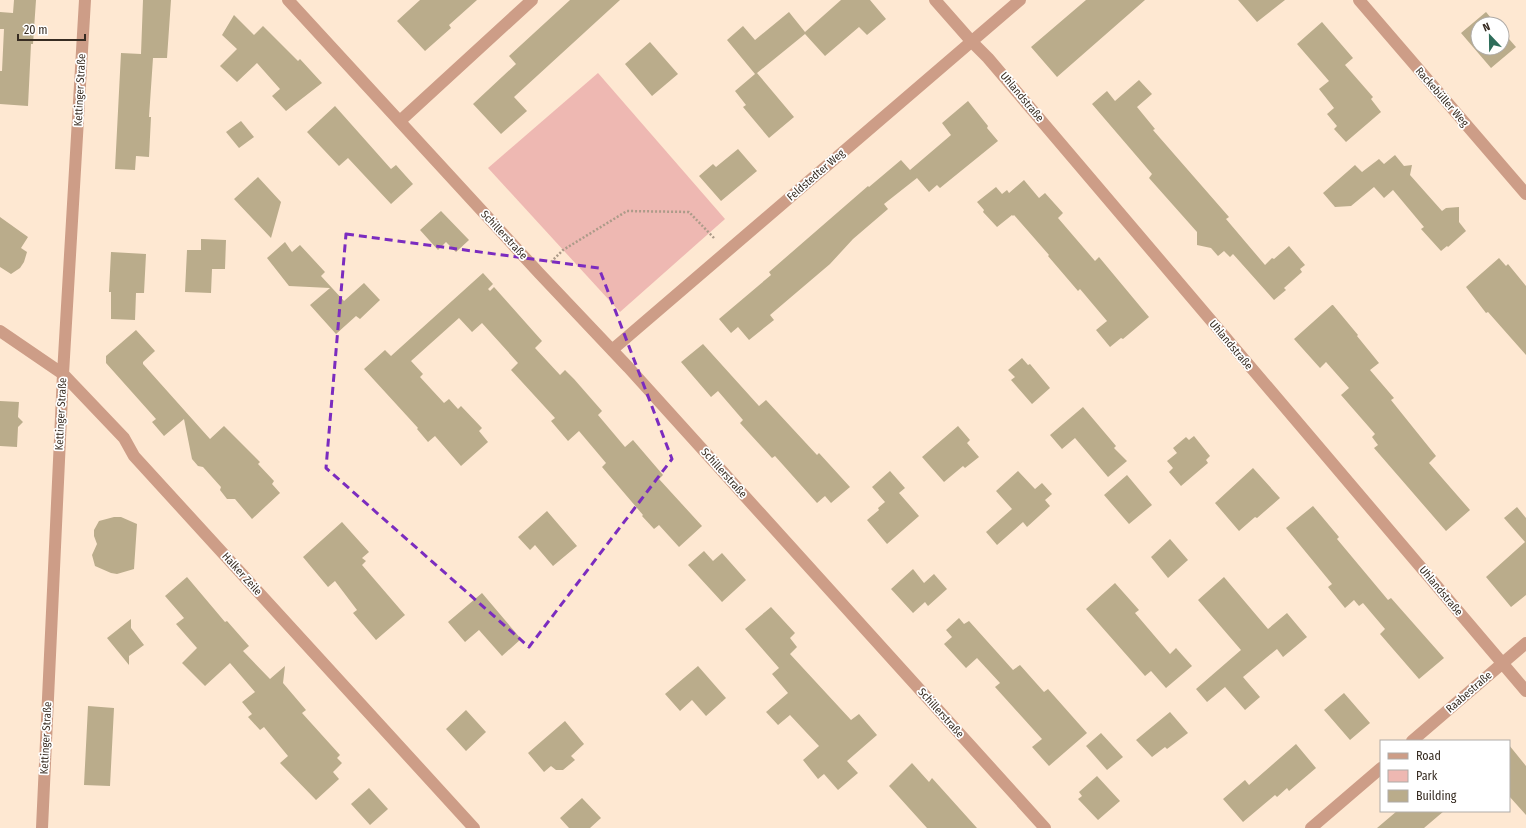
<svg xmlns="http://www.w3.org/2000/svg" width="1526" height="828" viewBox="0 0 1526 828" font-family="'Fira Sans Condensed',sans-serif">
<rect width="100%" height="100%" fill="#fee8d2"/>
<path fill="#eeb8b2" d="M598,73l127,146 -105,93 -132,-144z"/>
<path fill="#baac8b" d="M14,0h22l-3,44h-2l-3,62 -28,-2v-33h2l2,-42h-4v-17l13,1z
M143,0h28l-4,58h-14l-4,59h2l-2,40 -13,-1 -1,14 -20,-1 6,-116 20,1z
M420,0h57l-28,25 2,3 -26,23 -28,-30z
M570,0h50l-106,97 13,14 -26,23 -28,-30 43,-40 -7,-8z
M841,0h29l16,19 -19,16 -8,-8 -34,29 -20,-22 -48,39 37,44 -25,21 -26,-31 3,-2 -11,-14 20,-17 -28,-34 16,-14 12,14 34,-28 16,20z
M1086,0h59l-88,77 -26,-30z
M1238,0h47l-28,22z
M1486,12l10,12h-18v24h24v-17l14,16 -25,21 -30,-35z
M234,15l20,20 9,-9 35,35 2,-2 22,24 -36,28 -14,-15 8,-7 -23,-26 -20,19 -17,-16 17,-17 -15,-14z
M1322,22l31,36 -8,7 28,32 -2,2 10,13 -35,30 -12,-13 3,-3 -10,-12 7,-6 -15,-19 10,-8 -32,-37z
M650,42l28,32 -26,22 -27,-32z
M1139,80l13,14 -15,13 18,22 -2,1 76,87 -3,2 39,46 7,-7 2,1 15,-13 16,19 -5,4 2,3 -18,16 2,2 -12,10 -41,-46 -3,3 -6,-6 -6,5 -7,-8 -14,-3v-13l-48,-54 3,-4 -60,-70 15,-13 8,10z
M968,101l20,25 -1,2 11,13 -58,47 -3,-3 -8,7 -12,-14 -33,26 4,5 -35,30 -23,25 -60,51 4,5 -25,20 -11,-13 -7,6 -12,-14 52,-44 -2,-3 99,-86 1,1 32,-27 9,10 41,-35 -9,-12z
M335,106l56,63 5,-4 17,19 -22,20 -43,-46 -9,8 -32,-34z
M241,121l13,16 -15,11 -13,-16z
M738,149l19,22 -36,30 -22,-25 14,-12 3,3z
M1395,155l9,11 8,-1 -2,10 32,36 4,-3 13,-1v15l7,9 -18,16 -1,-1 -6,5 -20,-22 3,-2 -31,-37 -9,8 -10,-11 -23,19 -16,1 -12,-14 32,-28 7,7 17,-13 5,5z
M258,177l23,25 -10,36 -37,-39z
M1024,180l15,18 6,-5 18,20 -5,5 37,43 4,-4 50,60 -26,22 -2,-1 -11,9 -14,-17 11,-9 -27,-32 -2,2 -30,-35 1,-1 -35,-40 -1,1 -1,-1 -15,12 -14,-15 1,-2 -7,-8 19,-15 6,7 5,-4 2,3z
M441,211l28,29 -13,12 -10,-10 -8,8 -18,-20z
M0,217l28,20 -7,11 6,4 -3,10 -4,6 -9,6 -11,-7z
M201,239l25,1 -1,29h-13l-1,24 -26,-1 2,-42h14z
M285,242l7,10 8,-7 25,27 -4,4 23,25 20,-18 16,17 -20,19 -4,-3 -20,18 -26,-29 20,-17 -41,-2 -22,-28z
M111,252l35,2 -2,39h-8l-1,27 -24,-1v-27h-2z
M1499,258l7,8 2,-2 18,22v69l-38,-43 -2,1 -20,-26z
M483,273l10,11 -5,5 2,2 4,-4 48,54 -7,7 25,27 5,-5 9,9 28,32 -4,4 27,32 8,-7 30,35 -4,4 43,47 -23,21 -20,-22 -5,4 -12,-13 1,-1 -41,-48 4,-4 -27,-32 -11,10 -17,-20 4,-3 -44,-48 7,-7 -36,-40 -10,9 -13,-14 -48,43 12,13 -3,3 24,26 5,-4 9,10 3,-3 21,22 -3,3 9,11 -27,24 -26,-30 -7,6 -11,-13 1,-1 -54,-59 21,-19 6,6z
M1332,305h1l25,30 -1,1 22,27 -9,7 24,28 -3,2 45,56 -7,7 41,47 -24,21 -72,-83 4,-3 -6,-8 3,-3 -34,-39 8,-7 -23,-26 -6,6 -26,-29z
M136,330l19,21 -12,11v2l67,75 14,-13 36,36 -2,2 16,17 -2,3 8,9 -28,26 -17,-20h-8l-7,-9 1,-3 -18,-20 -5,-1 -6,-7 -8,-40 -20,17 -12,-14 4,-3 -50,-56v-7z
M703,344l56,62 7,-6 51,55 2,-2 31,34 -19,16 -6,-7 -8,7 -42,-47 -3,2 -32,-35 3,-3 -25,-29 -7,6 -30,-35z
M1022,358l6,7 2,-1 20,24 -18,16 -21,-24 4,-3 -7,-7z
M0,401l19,1 -1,15 5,5 -5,5 -1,20 -17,-1z
M1083,407l33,39 -2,2 13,13 -19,16 -33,-39 -13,11 -12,-14z
M958,426l12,14 -3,3 12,14 -14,11 -2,-2 -19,16 -22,-25z
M1194,436l16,20 -4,4 2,3 -27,23 -12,-14 4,-4 -6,-7 10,-8 -4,-5 13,-11 3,3z
M1253,468l27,30 -23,20 -2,-1 -16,14 -24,-28z
M890,471l15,17 -6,5 20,23 -32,28 -20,-24 12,-10 -1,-2 7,-6 -13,-15z
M1018,471l17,18 7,-6 10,11 -7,6 5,6 -23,21 -4,-5 -26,23 -11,-13 26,-23 -16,-18z
M1127,475l25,30 -23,19 -25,-29z
M1313,506l26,31 -2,2 51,61 3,-2 53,60 -25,21 -39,-45 5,-5 -22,-26 -4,3 -5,-6 -9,8 -17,-21 4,-3 -46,-56z
M1517,507l9,11v77l-15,12 -25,-30 39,-35 -21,-24z
M547,511l30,35 -24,20 -18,-21 -5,5 -12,-13z
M114,517h7l16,7 -3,45 -17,5 -6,-1 -16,-7 -3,-11 5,-11 -3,-8v-6l5,-9z
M342,522l27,30 -7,6 4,3 -4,4 43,50 -29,25 -23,-27 4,-3 -22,-29 -7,6 -25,-30z
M1170,539l18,21 -20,18 -17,-21z
M704,551l9,10 9,-8 24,27 -24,22 -34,-37z
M913,569l11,14 10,-9 13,15 -19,17 -3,-4 -12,11 -22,-24z
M187,577l38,45 2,-1 22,25 -6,5 27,28 15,-13 -2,17 23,27 -4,3 38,42 -3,3 5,5 -9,9 6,7 -23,21 -36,-37 8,-7 -24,-29 -4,3 -12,-13 4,-3 -10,-12 13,-10 -25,-29 -25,23 -23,-23 15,-15 -21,-24 8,-6 -19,-22z
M1224,577l44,52 19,-16 20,24 -24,20 -6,-8 -34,28 17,20 -15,13 -20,-23 -18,15 -11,-13 45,-39 -43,-50z
M1115,583l24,27 -4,3 35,41 6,-6 16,18 -26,22 -15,-17 -6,5 -59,-67z
M482,593l39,46 -19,17 -23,-26 -14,12 -17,-20z
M771,607l24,26 -5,5 7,9 -7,7 61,66 8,-6 18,21 -30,26 11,12 -20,17 -14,-16 -6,5 -15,-19 16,-14 -29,-31 -12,10 -12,-13 22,-19 -16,-19 7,-6 -34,-39z
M959,618l5,6 5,-3 44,49 7,-5 24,27 4,-3 39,44 -38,33 -17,-19 10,-8 -47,-52 5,-4 -23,-25 -11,10 -22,-24 8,-7 -6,-7z
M131,619v9l13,17 -15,11v9l-22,-27z
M698,666l28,32 -20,18 -14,-16 -12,11 -15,-17z
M1344,693l26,30 -20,17 -26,-30z
M88,706l26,2 -4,78 -26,-1z
M466,710l20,22 -20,19 -20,-22z
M1170,712l18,21 -21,16 -2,-2 -13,10 -16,-17z
M565,721l19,23 -13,12 4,4 -12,10h-7l-5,-4 -7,6 -16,-19z
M1101,733l22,24 -16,13 -21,-24z
M1296,744l20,24 -27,23 -2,-3 -10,9 -2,-2 -32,27 -20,-23 22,-19 4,5z
M1509,745l17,21v49l-17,-19z
M912,763l17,19 3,-4 45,50h-50l-38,-42z
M1097,776l23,25 -22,19 -20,-21 4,-3 -3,-4z
M369,788l19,21 -18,16 -19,-21z
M582,798l19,20 -11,10h-21l-9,-10z
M1397,811h47l-20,17h-47z"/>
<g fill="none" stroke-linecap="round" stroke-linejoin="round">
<path stroke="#ac9b89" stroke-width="2.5" stroke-dasharray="2 2" stroke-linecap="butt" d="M551,262l12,-12 64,-39 62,1 25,26"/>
<path stroke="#cd9d87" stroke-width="12" d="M400,121l132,-121"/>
<path stroke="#cd9d87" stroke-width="12" d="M288,0l251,273 89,94 417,461
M935,0l37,42 16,16 538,633
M1359,0l167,194
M0,331l63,43 61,64 10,18 340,372
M612,350l408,-350
M1412,741l114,-98
M42,828l21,-454 22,-374
M1311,828l70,-60"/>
</g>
<path fill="none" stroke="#7b2cbf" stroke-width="3" stroke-dasharray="8 5" stroke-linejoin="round" d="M346,234l253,34 73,191 -143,188 -203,-179z"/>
<g text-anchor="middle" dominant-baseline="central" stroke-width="3.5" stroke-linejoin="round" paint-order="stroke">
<g font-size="11" fill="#372c22" stroke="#fff">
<text transform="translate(80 90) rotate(-87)">Kettinger Straße</text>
<text transform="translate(1022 97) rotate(50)">Uhlandstraße</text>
<text transform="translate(1442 97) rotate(49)">Rackebüller Weg</text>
<text transform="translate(816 175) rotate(-41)">Feldstedter Weg</text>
<text transform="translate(504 235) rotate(47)">Schillerstraße</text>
<text transform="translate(1231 345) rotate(50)">Uhlandstraße</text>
<text transform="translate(61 414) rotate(-87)">Kettinger Straße</text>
<text transform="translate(724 473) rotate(48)">Schillerstraße</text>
<text transform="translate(242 574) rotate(48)">Halker Zeile</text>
<text transform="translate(1441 591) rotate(50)">Uhlandstraße</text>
<text transform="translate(1469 692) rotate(-41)">Raabestraße</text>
<text transform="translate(941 713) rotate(48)">Schillerstraße</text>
<text transform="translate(46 738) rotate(-87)">Kettinger Straße</text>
</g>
</g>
<rect x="1380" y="740" width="130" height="72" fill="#ffffff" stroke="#afaba7"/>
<rect x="1388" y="753" width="20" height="6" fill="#cd9d87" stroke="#afaba7"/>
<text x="1416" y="760" font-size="12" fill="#372c22">Road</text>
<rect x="1388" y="770" width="20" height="12" fill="#eeb8b2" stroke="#afaba7"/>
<text x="1416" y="780" font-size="12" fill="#372c22">Park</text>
<rect x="1388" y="790" width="20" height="12" fill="#baac8b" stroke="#afaba7"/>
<text x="1416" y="800" font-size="12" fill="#372c22">Building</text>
<g transform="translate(1490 36) rotate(338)"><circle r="19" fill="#ffffff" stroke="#afaba7"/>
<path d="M0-3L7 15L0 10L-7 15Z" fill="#2e6d5a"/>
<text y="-6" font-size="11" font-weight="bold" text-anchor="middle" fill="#372c22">N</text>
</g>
<path d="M18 34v6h67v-6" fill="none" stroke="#372c22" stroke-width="2"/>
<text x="24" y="34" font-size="12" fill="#372c22" stroke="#ffffff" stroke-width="3" paint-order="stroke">20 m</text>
</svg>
